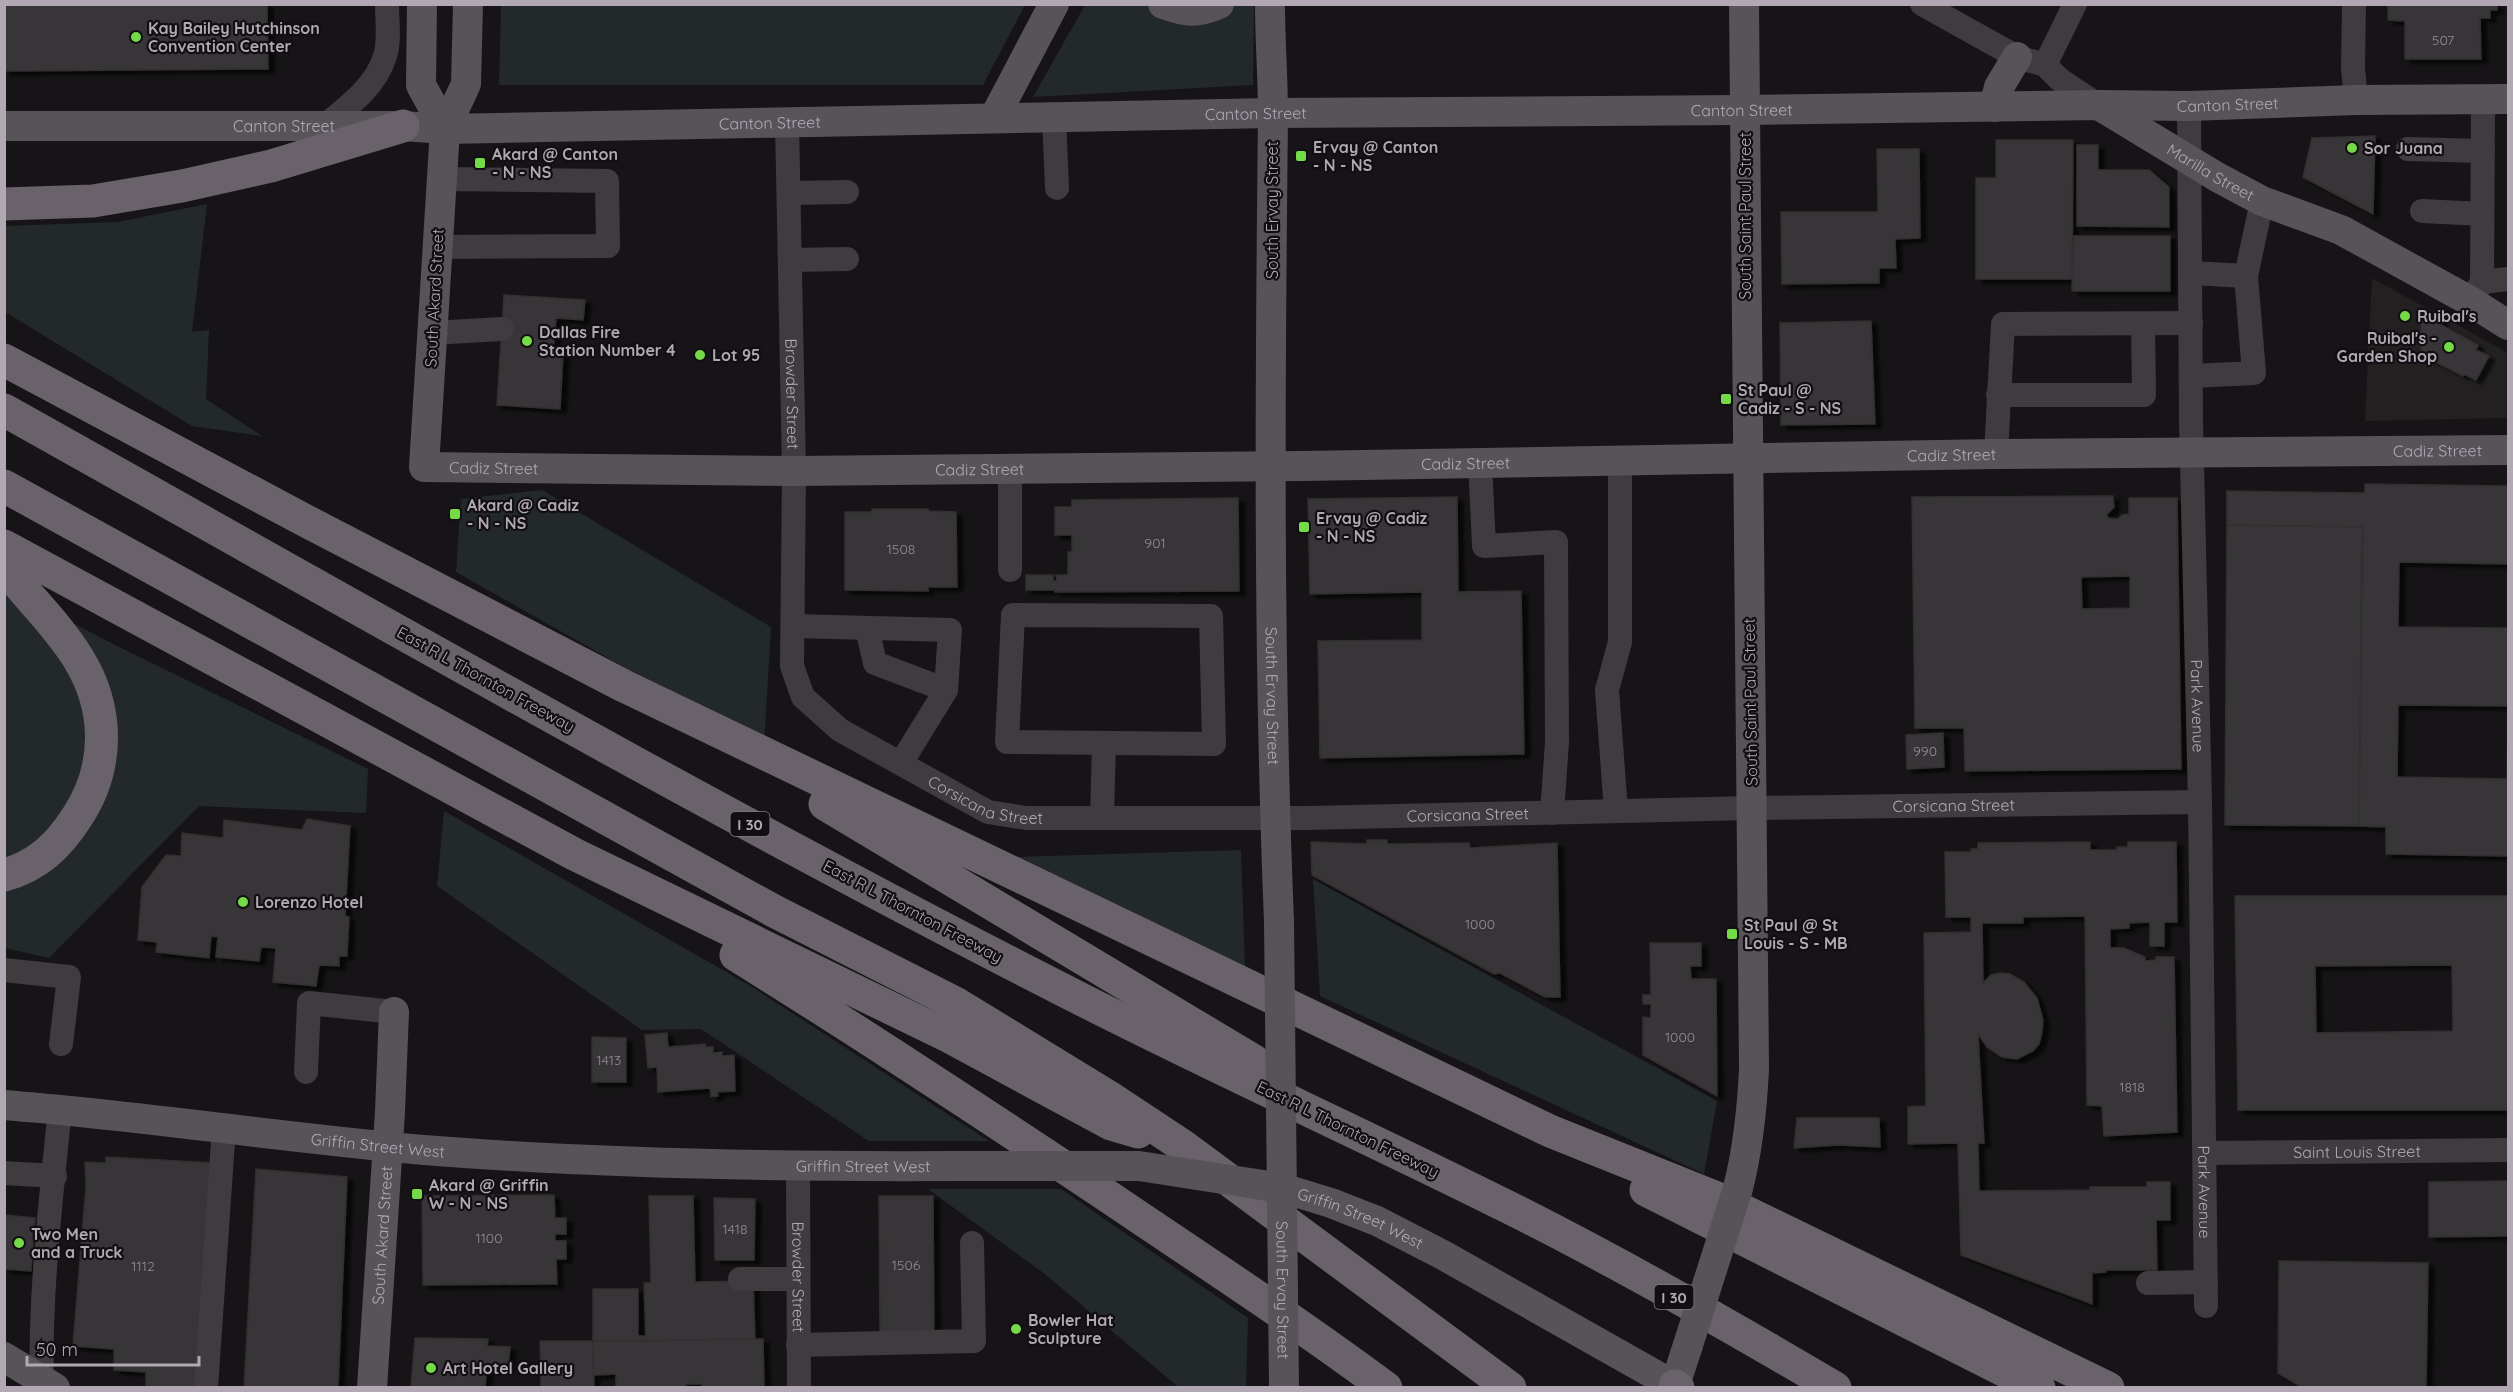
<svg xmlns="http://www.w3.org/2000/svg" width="2513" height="1392" viewBox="0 0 2513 1392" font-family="Quicksand,sans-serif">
<defs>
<filter id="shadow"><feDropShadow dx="6" dy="4" stdDeviation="1.5" flood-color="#0009"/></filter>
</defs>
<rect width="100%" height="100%" fill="#161416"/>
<path fill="#232022" d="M2372,278l136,75 -1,65 -142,3z"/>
<path fill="#23292a" d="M501,5v-1l524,1 -42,80h-484z
M1085,5h169l-1,80 -220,12z
M207,204l-15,128 17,-2 -3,69 56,37 -70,-10 -187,-114v-86l113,-4z
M542,490l229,137 -7,119 -308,-174 5,-73z
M4,587l109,57 255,125 -2,44 -167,-7 -150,152 -44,-10z
M444,811l305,174 240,156h-120l-168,-112 -59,1 -205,-144z
M1241,850l4,118 -229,-111z
M1313,879l404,222 -13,73 -384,-178z
M928,1189h133l187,129 -2,69h-68l-133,-113z"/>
<path fill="#383437" stroke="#312f31" stroke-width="1.5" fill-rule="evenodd" filter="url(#shadow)" d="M4,4h263l1,65 -264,2z
M2388,4h109v6h-7v8h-10l1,41h-76v-38l-17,-1z
M2375,136l-2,78 -70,-37 9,-39z
M1996,140h77l-1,139h-96v-101h20z
M2077,145h21v25h51l20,17v40l-92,-1z
M1877,149h42l1,89 -25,1 1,29h-17v15l-97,1 -1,-72h97z
M2074,236h96v55h-98z
M504,295l81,5 -2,20 -27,-2 -3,35 10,1 -3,55 -63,-4z
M2424,311l19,10 -2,4 37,20 -2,5 13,6 -13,24 -12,-6 -1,2 -37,-19 -5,-5v-36z
M1871,321l4,103 -94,1 -1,-102z
M2365,484l143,2v78l-109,-2 -1,65 110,1v228l-122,-2v-27l-27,-1 4,-299 -136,-2v-34l138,2zM2398,705l110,1 -1,73 -110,-2z
M2113,496l1,11 -7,7 1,4 10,1 4,-4 7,-1v-16h48l4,271 -216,2 -1,-43h-49l-3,-231zM2130,576v32l-48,1 -1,-32z
M1457,497l1,95 63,-1 3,163 -204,4 -2,-117 104,-1v-48l-112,2 -2,-95z
M1238,498l1,93 -184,1v-2h-29v-15h27v6h4l-1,-6h12v-23h4v-17h-17v-28h17v-7z
M872,509h56l1,2 27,1 1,75h-29v4l-83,-1v-78h27z
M2227,525l135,2 -3,299 -134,-1z
M1943,733l1,34 -37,2 -1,-34z
M307,819l43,7 -5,90 4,1 -2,39h-8v10l-20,-1 -3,21 -43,-4 3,-34 -15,-1 -2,14 -43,-4 2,-20 -7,-1 -2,22 -53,-6 1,-10 -19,-2 4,-53 24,-32 15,1 1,-23 41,5 1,-18 78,10z
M1367,840h20v4l82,-1 1,5 87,-5 3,154h-15l-45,-24 -6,1 -182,-99 -1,-33 56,2z
M2090,842v8h27v-3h11v-5h48l1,80h-13v24h-14v-24l-21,1v5l-19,1v19h14l21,9v4l11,-1v-3h18l3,175 -73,4 -2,-30 -15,-1 -2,-189 -62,1v6h-41l1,60 8,-8 10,-2 9,1 14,8 13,16 6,22 -1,12 -3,12 -6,7 -16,8 -15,-2 -15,-10 -9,-13 6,109h-6l1,48 111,-1v-3h57v-5h23v38h-14l1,50h-51v2l-14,1v31l-131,-49 -3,-112 -50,1v-37l18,-1 -2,-173 47,-1v-15h-25l-1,-65h26v-3h7v-6z
M2235,896h273v214h-270zM2452,965l1,66 -137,2 -1,-67z
M1650,943h51v23h-11l1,13h25l1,117 -74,-41v-38l8,1v-14h-8v-9h8z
M667,1033l1,14 37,-3 1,3h7v6l9,-1v4l12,-1 1,36 -18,1 1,4 -7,1 -1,-9 -52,4 -1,-25 -9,1 -3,-33z
M592,1037l34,1v44h-34z
M1797,1118h82l1,29 -42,-2 -44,3z
M106,1157l108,6 -15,225 -53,-1v-15l-32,-2v-21l-41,-3 13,-160 -1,-24 21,1z
M256,1169l91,8 -9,211h-94z
M2508,1181v55l-79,1v-55z
M554,1195l1,23h11v16h-11v7h11v18h-10l1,25 -134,1 -1,-89z
M649,1196h44l2,86 58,-1 2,58 -109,2 -2,-58h7z
M879,1196h54l1,138 -54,1z
M714,1198l41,1 -1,61h-39z
M4,1215l31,3 -4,53 -27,-2z
M2279,1261l149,2 -2,125h-123l-25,-15z
M593,1289h45v47h8v5h-53z
M415,1338l73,1 -1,7 23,1 -2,21 -21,-2 -2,22h-74z
M763,1339l1,49h-62v-4h-16v4h-70v-14l-22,1 -1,-34z
M540,1341h53l1,47h-53z"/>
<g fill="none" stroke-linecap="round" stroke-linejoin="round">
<g stroke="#3f3b3f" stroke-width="24">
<path d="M1922,4l95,53 28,8 14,14 39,26"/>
<path d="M2354,4l-1,64 3,32"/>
<path d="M2045,65l30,-61"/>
<path id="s1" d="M2189,106l2,315 9,381 6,504"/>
<path d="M1054,117l3,71"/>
<path id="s2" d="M787,122l7,349 -2,195 11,31 37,33 148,82 38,6h282l444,-10 448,-6"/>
<path d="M322,128c24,-20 54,-41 63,-72 5,-15 2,-36 2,-52"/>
<path d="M2408,149l75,2"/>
<path d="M789,193l58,-1"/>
<path d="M2422,211l60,3"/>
<path d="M437,247l171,-1 -1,-65 -166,-2"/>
<path d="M790,260l57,-1"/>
<path d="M2191,273l55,3 16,-75"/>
<path d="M2482,282l26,-3"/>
<path d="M2470,301l12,-19 1,-183"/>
<path d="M432,333l70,-4"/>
<path d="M2191,376l63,-3 -8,-97"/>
<path d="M1998,395h146l-1,-71"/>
<path d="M1996,454l7,-130 188,-1"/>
<path d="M1480,463l4,83 72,-4 1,200 -5,71"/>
<path d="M1010,469v101"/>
<path d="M1013,615l198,1 3,128 -207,-2z"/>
<path d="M793,626l157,4 -4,60 -45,73"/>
<path d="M867,628l8,35 71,27"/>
<path d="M1616,811l-9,-121 13,-48v-181"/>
<path d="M1102,818l2,-75"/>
<path d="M4,970l65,7 -8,67"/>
<path d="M306,1072l3,-69 85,9"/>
<path id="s3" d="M2205,1153l303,-3"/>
<path id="s4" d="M798,1167l1,221"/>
<path d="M4,1173l51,3"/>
<path d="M740,1279h58"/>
<path d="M2148,1283l58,-1"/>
<path d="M798,1345l176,-4 -2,-98"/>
<path d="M42,1388c-3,-89 9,-190 18,-279"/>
<path d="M206,1388l18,-261"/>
</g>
<g stroke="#585259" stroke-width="30">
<path d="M422,4l-1,81 24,44"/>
<path id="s5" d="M468,4l-2,80 -21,45 -21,338 370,4 509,-5 693,-12 512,-4"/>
<path d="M1163,4c22,8 33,10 56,0"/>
<path id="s6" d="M1270,4c0,37 3,74 3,111 -3,269 -5,538 6,806"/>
<path id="s7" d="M2100,106l117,71 45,24 79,29 129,71 38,24"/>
<path d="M1994,107l5,-20 18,-30"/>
<path d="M994,118l60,-114"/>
<path id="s8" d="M4,126h399l42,3 828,-16 471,-3 354,-5 91,1 167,-6 152,-1"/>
<path id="s9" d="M4,1105c141,11 280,33 420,45 176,14 353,17 531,16"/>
<path id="s10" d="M1282,1188l49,15 46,18 66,34 232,131"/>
<path d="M1738,1188c10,-39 14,-78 16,-119l-10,-1065"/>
<path d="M4,1357l51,31"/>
<path id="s11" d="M372,1388l18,-276 4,-100"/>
<path d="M1674,1388l14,-43"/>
</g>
<path stroke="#69626b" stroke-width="33" d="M4,204l89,-3 89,-15 89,-20 132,-40
M4,360l302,161 318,165 926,445 167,67 391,190
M4,410c352,197 702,398 1061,581 146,75 295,142 441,215 112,56 221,118 329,182
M4,486l770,425 183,93 152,93 74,49 327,242
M4,546l570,308 376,183 161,87 27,8
M4,572l11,8c21,25 46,50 63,78 31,50 32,109 -1,159 -18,28 -39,49 -73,58
M825,804l429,257
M736,955c126,78 250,160 373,242 93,63 187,124 277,191
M1646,1190l393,198
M1675,1386l3,2"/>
<g stroke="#585259" stroke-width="30">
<path id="s12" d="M1279,921l5,467"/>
<path d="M955,1166h184l143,22"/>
<path d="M1688,1345l50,-157"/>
</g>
</g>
<g fill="#75da48" stroke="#110f11" stroke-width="2">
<circle cx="136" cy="37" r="6"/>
<circle cx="2352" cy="148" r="6"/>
<rect x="1295" y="150" width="12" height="12" rx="3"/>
<rect x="474" y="157" width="12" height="12" rx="3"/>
<circle cx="2405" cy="316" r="6"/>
<circle cx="527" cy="341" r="6"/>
<circle cx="2449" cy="347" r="6"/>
<circle cx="700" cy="355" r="6"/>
<rect x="1720" y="393" width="12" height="12" rx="3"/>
<rect x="449" y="508" width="12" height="12" rx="3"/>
<rect x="1298" y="521" width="12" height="12" rx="3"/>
<circle cx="243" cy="902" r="6"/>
<rect x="1726" y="928" width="12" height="12" rx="3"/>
<rect x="411" y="1188" width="12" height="12" rx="3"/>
<circle cx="19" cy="1243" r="6"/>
<circle cx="1016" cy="1329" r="6"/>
<circle cx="431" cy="1368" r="6"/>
</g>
<g text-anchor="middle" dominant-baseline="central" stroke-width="4.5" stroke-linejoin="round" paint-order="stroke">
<g font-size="14" fill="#938b95">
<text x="2443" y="40">507</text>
<text x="1155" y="543">901</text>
<text x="901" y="549">1508</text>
<text x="1925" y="751">990</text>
<text x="1480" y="924">1000</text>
<text x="1680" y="1037">1000</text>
<text x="609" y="1060">1413</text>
<text x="2132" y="1087">1818</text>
<text x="735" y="1229">1418</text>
<text x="489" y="1238">1100</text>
<text x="906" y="1265">1506</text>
<text x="143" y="1266">1112</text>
</g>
<g fill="#110f11" stroke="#817a83" stroke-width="1.5">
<rect x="730.5" y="812" width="39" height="24" rx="4.5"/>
<rect x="1654.5" y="1285" width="39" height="24" rx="4.5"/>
</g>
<g font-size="15" font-weight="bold" fill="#b1a8b4">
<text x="750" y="824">I 30</text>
<text x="1674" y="1297">I 30</text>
</g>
<g font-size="16" font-weight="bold" fill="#b1a8b4" stroke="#110f11" text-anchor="start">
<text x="148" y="28">Kay Bailey Hutchinson<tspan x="148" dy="18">Convention Center</tspan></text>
<text x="1313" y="147">Ervay @ Canton<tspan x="1313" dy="18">- N - NS</tspan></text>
<text x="2364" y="148">Sor Juana</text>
<text x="492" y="154">Akard @ Canton<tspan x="492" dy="18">- N - NS</tspan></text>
<text x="2417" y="316">Ruibal's</text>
<text x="539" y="332">Dallas Fire<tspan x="539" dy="18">Station Number 4</tspan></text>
<text x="2437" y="338" text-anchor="end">Ruibal's -<tspan x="2437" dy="18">Garden Shop</tspan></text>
<text x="712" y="355">Lot 95</text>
<text x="1738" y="390">St Paul @<tspan x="1738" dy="18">Cadiz - S - NS</tspan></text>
<text x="467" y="505">Akard @ Cadiz<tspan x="467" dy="18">- N - NS</tspan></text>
<text x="1316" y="518">Ervay @ Cadiz<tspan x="1316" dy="18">- N - NS</tspan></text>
<text x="255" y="902">Lorenzo Hotel</text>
<text x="1744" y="925">St Paul @ St<tspan x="1744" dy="18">Louis - S - MB</tspan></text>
<text x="429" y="1185">Akard @ Griffin<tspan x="429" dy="18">W - N - NS</tspan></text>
<text x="31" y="1234">Two Men<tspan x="31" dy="18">and a Truck</tspan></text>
<text x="1028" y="1320">Bowler Hat<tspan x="1028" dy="18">Sculpture</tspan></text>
<text x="443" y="1368">Art Hotel Gallery</text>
</g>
<g font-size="16" fill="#b1a8b4" stroke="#110f11">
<text stroke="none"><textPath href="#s8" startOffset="2224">Canton Street</textPath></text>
<text stroke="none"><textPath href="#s8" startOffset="1738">Canton Street</textPath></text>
<text stroke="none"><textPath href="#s8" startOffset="1252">Canton Street</textPath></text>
<text stroke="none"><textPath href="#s8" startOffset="766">Canton Street</textPath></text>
<text stroke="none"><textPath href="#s8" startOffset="280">Canton Street</textPath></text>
<text stroke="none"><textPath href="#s7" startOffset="129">Marilla Street</textPath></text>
<text transform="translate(1272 210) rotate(-90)">South Ervay Street</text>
<text transform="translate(1745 216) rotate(-90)">South Saint Paul Street</text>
<text transform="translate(434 298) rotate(-87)">South Akard Street</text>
<text stroke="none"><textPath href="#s2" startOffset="272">Browder Street</textPath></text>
<text stroke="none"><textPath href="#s5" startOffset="2482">Cadiz Street</textPath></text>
<text stroke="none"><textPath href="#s5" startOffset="1996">Cadiz Street</textPath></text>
<text stroke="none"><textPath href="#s5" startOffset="1510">Cadiz Street</textPath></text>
<text stroke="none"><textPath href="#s5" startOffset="538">Cadiz Street</textPath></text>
<text stroke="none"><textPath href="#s5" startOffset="1024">Cadiz Street</textPath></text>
<text transform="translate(486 679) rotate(29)">East R L Thornton Freeway</text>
<text stroke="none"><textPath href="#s6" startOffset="692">South Ervay Street</textPath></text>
<text transform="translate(1750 702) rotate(-91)">South Saint Paul Street</text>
<text stroke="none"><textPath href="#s1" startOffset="600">Park Avenue</textPath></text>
<text stroke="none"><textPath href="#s2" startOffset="790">Corsicana Street</textPath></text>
<text stroke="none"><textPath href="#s2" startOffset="1762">Corsicana Street</textPath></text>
<text stroke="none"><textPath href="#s2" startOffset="1276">Corsicana Street</textPath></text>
<text transform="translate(913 911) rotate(28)">East R L Thornton Freeway</text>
<text transform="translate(1348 1129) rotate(26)">East R L Thornton Freeway</text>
<text stroke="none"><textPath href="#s9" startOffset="376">Griffin Street West</textPath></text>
<text stroke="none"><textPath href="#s3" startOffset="152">Saint Louis Street</textPath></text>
<text stroke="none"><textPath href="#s9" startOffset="862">Griffin Street West</textPath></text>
<text stroke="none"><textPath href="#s1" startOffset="1086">Park Avenue</textPath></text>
<text stroke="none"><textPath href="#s10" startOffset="84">Griffin Street West</textPath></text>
<text stroke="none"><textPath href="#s11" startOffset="153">South Akard Street</textPath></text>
<text stroke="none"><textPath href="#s4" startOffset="110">Browder Street</textPath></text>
<text stroke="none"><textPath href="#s12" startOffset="369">South Ervay Street</textPath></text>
</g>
</g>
<rect width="2513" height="1392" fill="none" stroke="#b1a8b4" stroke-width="12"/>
<path d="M27 1356v9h172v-9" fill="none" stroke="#b1a8b4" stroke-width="3"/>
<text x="36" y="1356" font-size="18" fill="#b1a8b4" stroke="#110f11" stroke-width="4.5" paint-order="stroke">50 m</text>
</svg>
